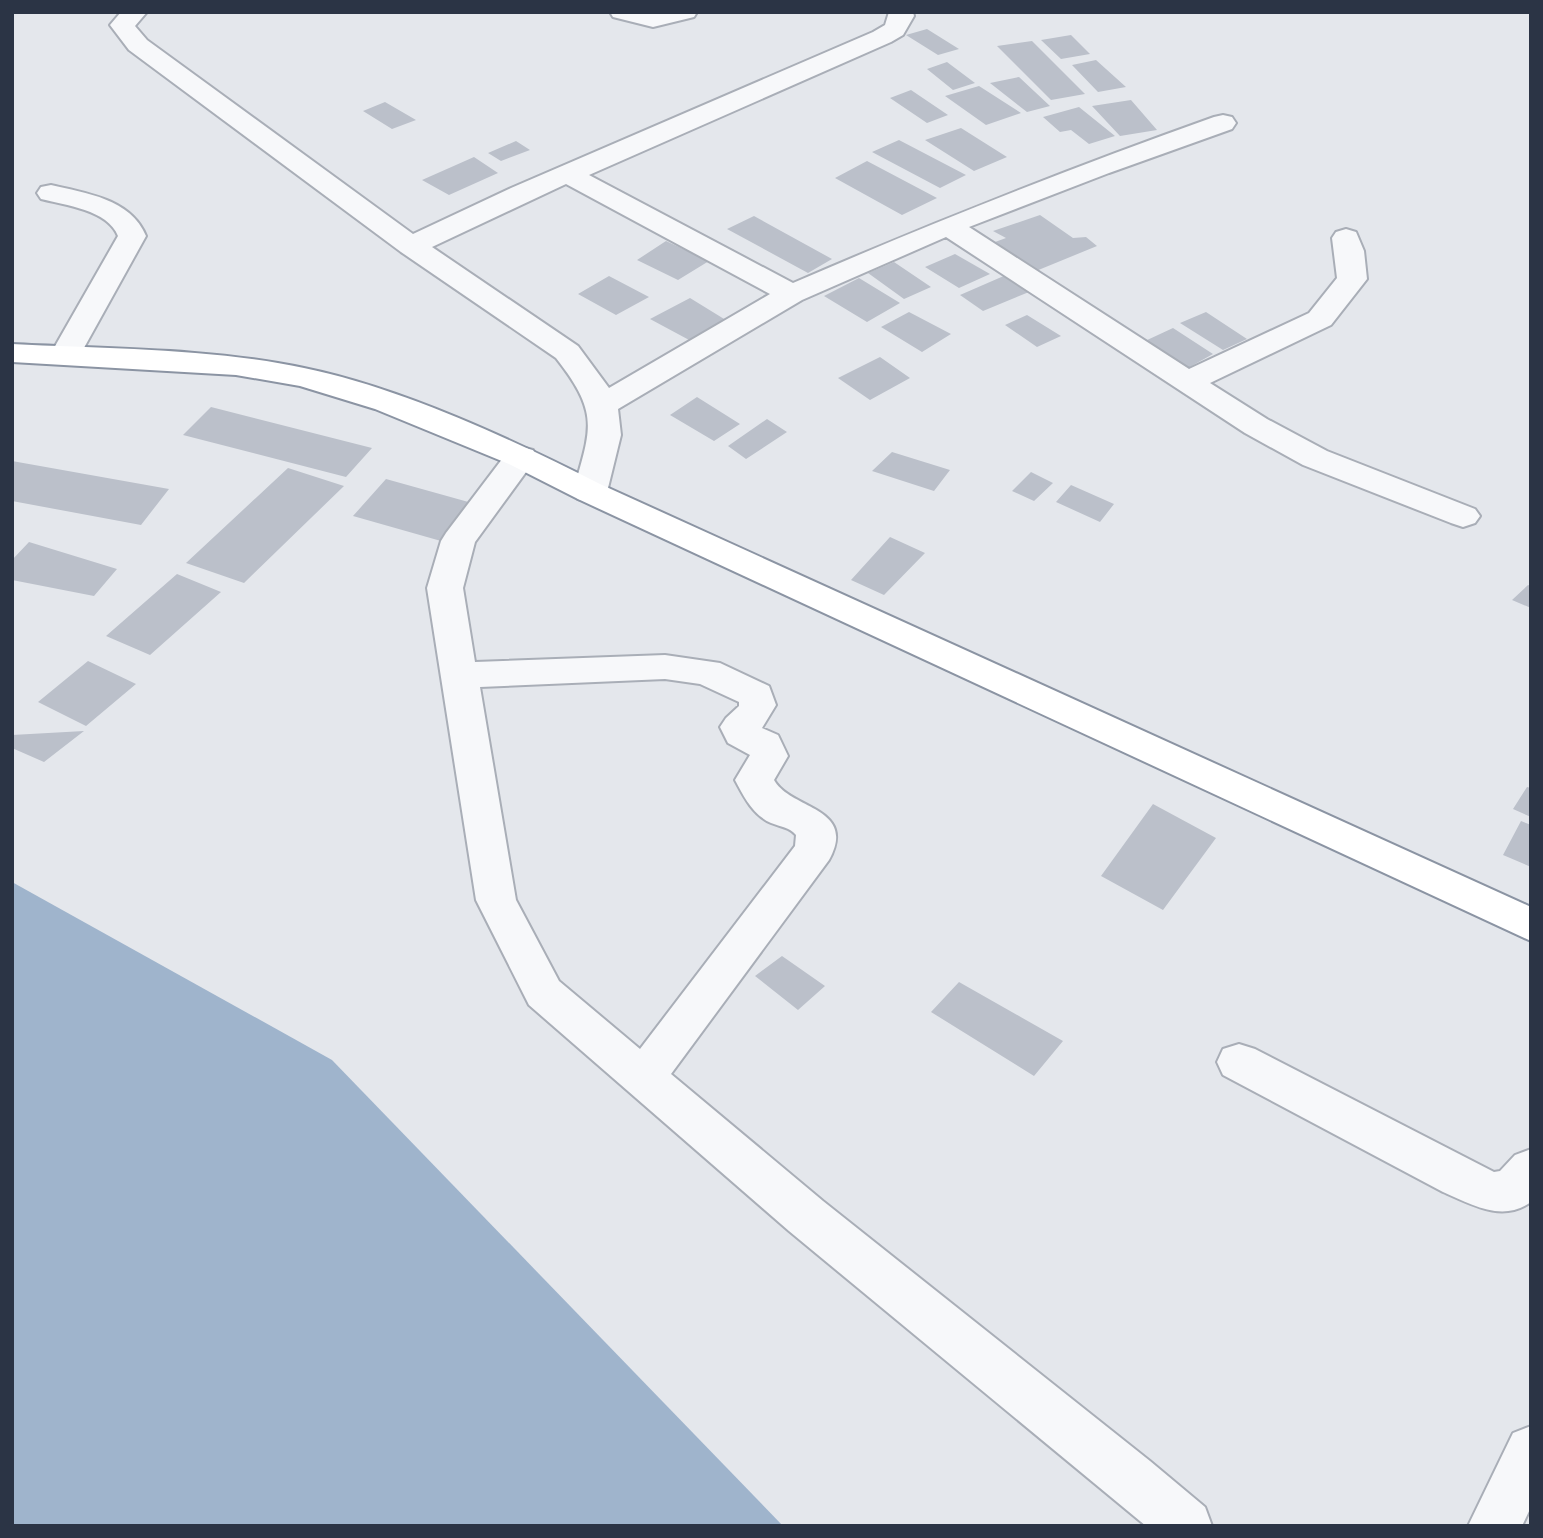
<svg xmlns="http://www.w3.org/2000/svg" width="1543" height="1538" viewBox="0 0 1543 1538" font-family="Jost,sans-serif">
<rect width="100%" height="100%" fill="#e4e7ec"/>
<path fill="#9fb4cc" d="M12,882l320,178 451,466h-771z"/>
<path fill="#bbc0ca" d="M927,29l32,20 -21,6 -32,-20z
M1071,35l19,19 -29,5 -20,-19z
M1032,41l53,53 -34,6 -54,-54z
M1096,60l30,27 -28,5 -26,-27z
M947,62l28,21 -22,7 -26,-21z
M1019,77l31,29 -23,6 -37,-29z
M979,86l42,27 -35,12 -41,-29z
M911,90l37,25 -21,8 -37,-25z
M1131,100l26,30 -37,6 -28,-30z
M385,102l31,18 -24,9 -29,-18z
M1079,107l36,29 -26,8 -18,-14 -11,2 -17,-15z
M961,128l46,29 -33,14 -49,-31z
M899,140l67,35 -26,13 -68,-36z
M516,141l14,9 -29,11 -13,-8z
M474,157l24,16 -49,22 -27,-15z
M867,161l70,37 -35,17 -67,-37z
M1040,215l33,23 13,-1 11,9 -61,25 -41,-29 11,-4 -13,-7z
M754,216l78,43 -24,14 -81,-44z
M666,241l43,20 -31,19 -41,-20z
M955,254l35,20 -31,14 -34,-21z
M894,262l37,25 -27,12 -36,-26z
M1006,275l23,17 -46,19 -23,-16z
M609,276l40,21 -33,18 -38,-21z
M859,278l41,25 -33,19 -43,-26z
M690,298l39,24 -38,19 -41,-22z
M909,312l42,22 -29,18 -41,-25z
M1206,312l41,27 -24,11 -43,-27z
M1027,315l34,21 -24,11 -32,-22z
M1173,328l40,26 -27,15 -41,-28z
M880,357l30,21 -40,22 -32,-22z
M697,397l43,27 -26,17 -44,-26z
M211,407l161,41 -26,29 -163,-42z
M767,419l20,13 -41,27 -18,-13z
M892,452l58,18 -16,21 -62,-20z
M12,461l157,28 -28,36 -129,-24z
M288,468l56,18 -100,97 -58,-20z
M1031,472l22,11 -19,18 -22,-10z
M386,479l86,24 -31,38 -88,-25z
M1071,485l43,19 -14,18 -44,-20z
M890,537l35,16 -41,42 -33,-15z
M29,542l88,27 -23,27 -82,-16v-20z
M177,574l44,18 -71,63 -44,-19z
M1528,585l3,1v22l-19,-8z
M88,661l48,23 -50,42 -48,-24z
M84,731l-40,31 -32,-14v-13z
M1527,787l4,1v29l-18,-8z
M1153,804l63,34 -53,72 -62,-34z
M1521,821l10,4v42l-28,-12z
M782,956l43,30 -27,24 -43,-34z
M959,982l104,59 -29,35 -103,-64z"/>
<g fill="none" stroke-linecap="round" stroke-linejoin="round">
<g stroke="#a9aeb7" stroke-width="4">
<path id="minor" d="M121,12h26l-12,14 12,14 266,194 98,-46 362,-156 12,-7 4,-13h24l1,4 -11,19 -12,7 -302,133 204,108c139,-60 278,-115 421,-166l9,-2 9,2 4,6 -4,6 -123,44 -140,54 220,142 120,-56 28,-35 -5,-40 4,-6 10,-3 10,3 8,19 3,28 -36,46 -121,58 57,36 60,32 148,58 5,7 -5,7 -12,4 -12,-4 -148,-58 -58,-32 -299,-196 -144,63 -184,109 3,26 -14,57 -5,7 -12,3 -12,-3 -5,-7c18,-64 27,-78 -17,-134l-155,-106 -272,-202 -19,-25zM566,184l204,110 -161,94 -31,-42 -146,-99z
M610,12h87l-3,5 -41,10 -40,-10z
M51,185c35,8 80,14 95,51l-66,119 -4,6 -11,3 -11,-3 -4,-6 68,-119c-10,-26 -53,-31 -77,-37l-4,-6 4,-6z
M521,447l12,3 4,7 -62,85 -12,46 12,74 190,-7 55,8 49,23 7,19 -14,23 16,7 10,21 -14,24c17,30 84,27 55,80l-158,214 152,127 327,260 55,46 7,19h-66l-357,-295 -260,-226 -53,-105 -49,-312 14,-47 5,-8 63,-83zM665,679l35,5 39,18v4l-13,12 -6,9 8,16 22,12 -15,25c9,17 18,35 36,43 10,4 18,4 25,12l-1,11 -155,203 -81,-68 -43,-81 -36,-213z
M1239,1044l16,5 239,123 6,-1 15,-16 16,-6v53c-29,21 -60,2 -88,-10l-220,-117 -6,-13 6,-13z
M1531,1426v81l-9,19h-54l45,-93z"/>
</g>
<g stroke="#8b94a3" stroke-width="4">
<path id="highway" d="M12,344c97,5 197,4 292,24 98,20 209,72 298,117l929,422v34l-953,-442 -69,-35 -134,-55 -75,-23 -64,-11 -224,-13z"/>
</g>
<use href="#minor" fill="#f7f8fa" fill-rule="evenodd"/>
<use href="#highway" fill="#fff" fill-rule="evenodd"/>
</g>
<rect width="1543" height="1538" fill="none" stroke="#2b3445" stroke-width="28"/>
</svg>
